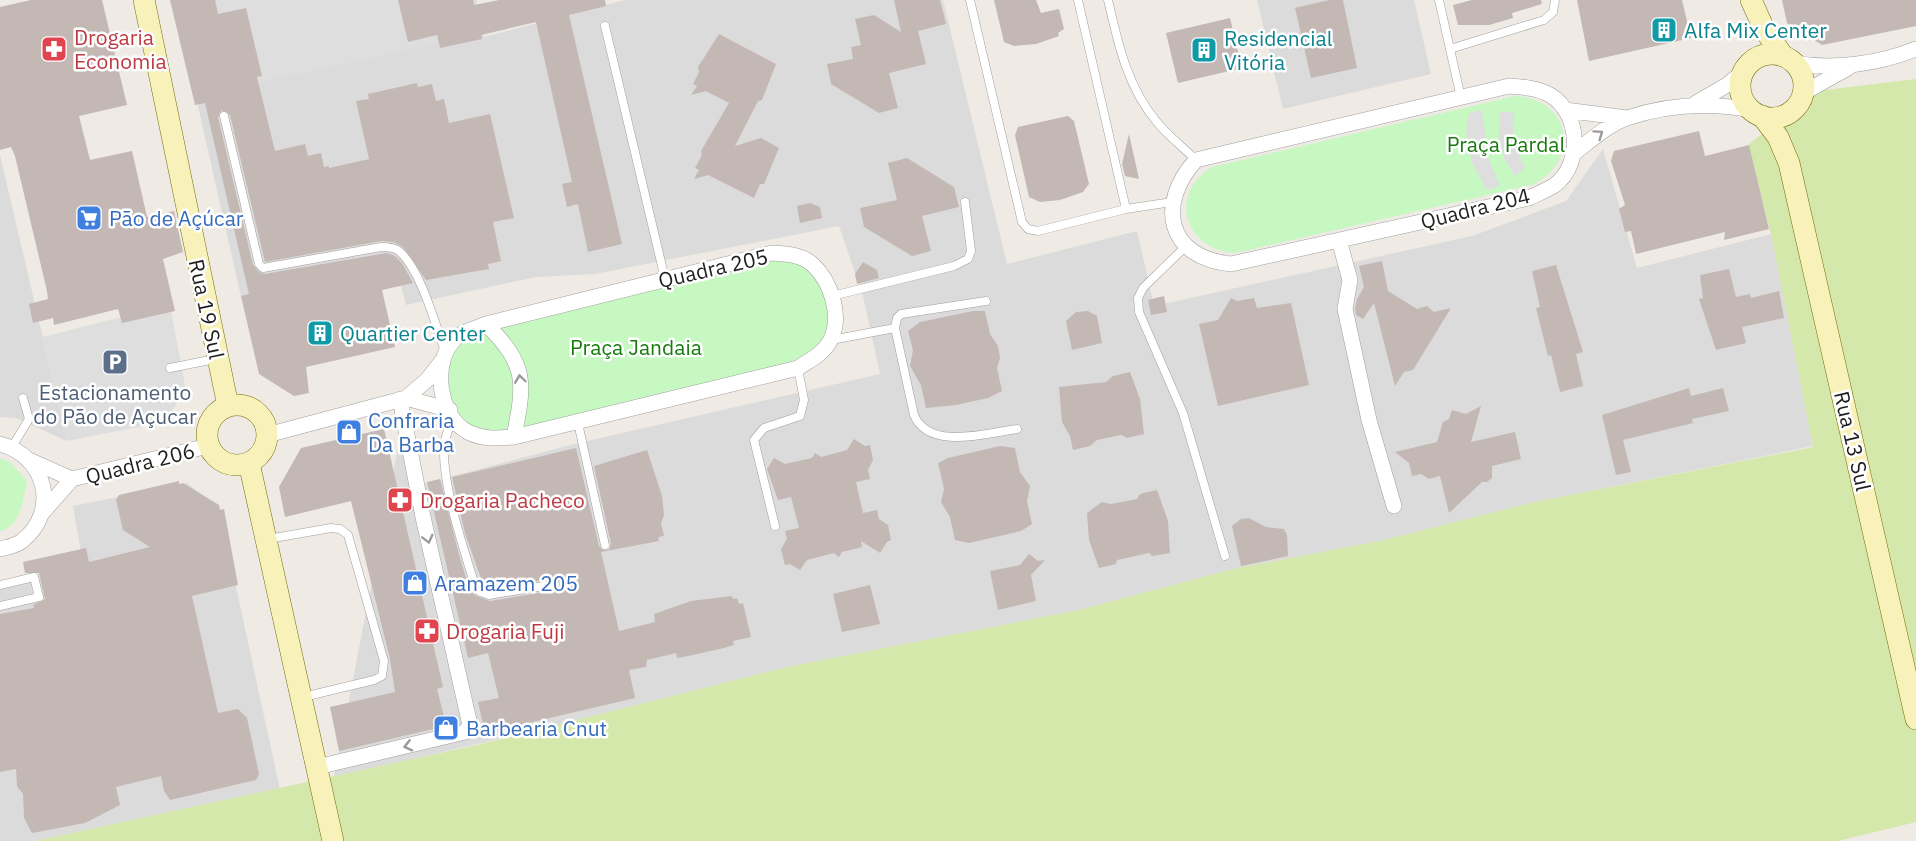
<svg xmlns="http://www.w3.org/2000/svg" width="1916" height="841" viewBox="0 0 1916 841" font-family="'IBM Plex Sans',sans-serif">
<rect width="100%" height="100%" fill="#efeae4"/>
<path fill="#dcdbdb" d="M174,0h302l8,37 141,-37h318l64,264 130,-33 17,75 318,-70 94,-35 37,-52 34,119 134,-34 42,212 -283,57 -146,37 -151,29 -154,41 -292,57 -154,41 -299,69 69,-356 16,64 151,-40 310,-71 -17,-78 -24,-70 -244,48 -59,3 -130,28 -10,-41 -154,37z
M1257,0h157l17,74 -148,35z
M0,155l67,286 -51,-23 -16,-1z
M187,483l32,25 61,282 -245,51h-35v-258l83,-19 -10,-58z"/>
<path fill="#d4e8ab" d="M1916,79v743l-78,19h-1803l442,-96 310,-78 292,-57 154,-41 151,-29 146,-37 283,-56 -42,-213 -23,-89 69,-54z"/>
<path fill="#c7f8c2" d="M1515,96c56,2 67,65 17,89l-297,68c-50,-3 -68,-59 -23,-86z
M772,253l39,10 23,53 -14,38 -306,83 -48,-5 -24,-43 15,-52z
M0,458l10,4 17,19c-4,17 -6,46 -27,50z"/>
<path fill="#dedede" d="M216,0h219l9,42 -209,46z
M1482,110l6,48 12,28 -13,4 -15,-27 -6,-30 3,-20z
M1500,112h14l-1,28 12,28 -10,8 -10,-16 -6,-18z
M170,305l16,86 -22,31 -97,19 -24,-104z"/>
<path fill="#c3b8b4" d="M31,0h71l25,105 -48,11 11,44 42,-9 15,66 27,-6 9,41 -20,7 12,52 -53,12 -4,-14 -64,16 -1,-7 -20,5 -4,-19 19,-5 -1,-8 -32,-135 -4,-9 -11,3v-143z
M170,0h45l3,14 28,-6 16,68 -5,1 18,74 30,-7 3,12 13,-3 3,14 5,-1v2l40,-9 -13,-58 13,-2 -1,-5 49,-11 1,4 14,-3 4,17 8,-2 5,24 41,-9 24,104 -21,4 8,39 -13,3 1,5 -63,11 -23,-33 -9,-5 -13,-1 -116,21 -35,-147 -8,-5 -4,7 35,148 6,7 5,2 123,-21 8,3 7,7 11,20 -31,7 13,57 -89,20 3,26 -15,3 -35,-22 -18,-78 8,-2 -44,-191 -10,2z
M398,0h75l1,5 25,-5h106l1,6 -37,9 53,229 -34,8 -10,-48 -11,3 -5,-23 10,-2 -36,-160 -55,13 1,4 -42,9 -3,-13 -29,7z
M894,0h46l6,24 -28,7 8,33 -37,9 9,35 -19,5 -48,-29 -4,-20 26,-5 -2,-12 10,-2 -6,-26 19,-4 27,17z
M994,0h42l5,13 18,-4 5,20 -6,4 1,3 -23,8 -22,2 -10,-4z
M1329,0h14l14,68 -46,10 -16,-70z
M1472,0h69l1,4 -30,9 1,5 -24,7h-31l-5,-20z
M1577,0h105l9,38 -102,23z
M1782,0h134v26l-94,19 -35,-22z
M1230,18l12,50 -64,15 -12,-50z
M719,34l57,30 -14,36 -4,1 -23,45 26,-8 18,10 -15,36h-4l-6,14 -46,-23 -14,4 5,-9 -4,-2 7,-13 -1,-4 28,-48 -23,-12 -15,4 6,-9 -4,-2 6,-12 -1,-5z
M1068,116l6,5 15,63 -6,8 -23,8 -20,2 -11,-5 -14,-62 3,-8z
M1699,131l6,25 44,-11 20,84 -45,11 1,-8 -89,22 -5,-23 -6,1 -6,-23 6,-4 -14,-44 3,-10z
M1129,134l10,45 -14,-3 -3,-12z
M907,158l47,29 5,20 -37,9 9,35 -19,5 -48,-29 -4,-19 37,-8 -9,-37z
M810,203l10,4 2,11 -22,5 -3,-17z
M1382,261l6,30 29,18 10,-3 7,6 17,-4 -38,62 -9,2 -9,14 -21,-83 -11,16 -7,-4 -1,-6 2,-10 7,-12 -5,-21z
M863,262l14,8 2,8 -22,6 -2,-10z
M1556,265l27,87 -7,2 7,32 -23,6 -9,-37 -3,1 -12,-48 4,-1 -8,-36z
M1729,269l7,28 14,-3 1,4 28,-7 5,27 -42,9 4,16 -30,7 -17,-51 4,-1 -3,-23z
M1164,296l3,16 -16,3 -3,-15z
M1231,298l6,3 17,-3 3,10 34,-5 18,82 -91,21 -19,-82 19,-4z
M973,311h12l5,23 8,12 2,12 -3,10 5,23 -14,7 -32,7 -30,3 -5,-23 -11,-19 3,-16 -5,-19 12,-9z
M1088,311l9,5 5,27 -30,7 -6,-29 10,-9z
M1130,372l10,27 4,35 -17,4 -6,-3 -24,5 -7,6 -17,4 -3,-14 -8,-14 -3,-35 47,-5 7,-6z
M1689,388l2,8 32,-8 6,23 -37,8 1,4 -70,17 8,32 -15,3 -14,-60z
M1481,406l-10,36 44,-10 6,27 -29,7v12l-5,4h-5l-33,31 -9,-37 -11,3 -8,-5 -9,2 -3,-13 -14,-11 42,-10 6,-20 6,-3 3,-9 14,4z
M384,429l59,258 -6,2 8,32 -4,1 1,5 -103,24 -9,-44 65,-15 -5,-33 -39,-158 -66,16 -6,-30 22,-39z
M854,439l11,7 5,-1 3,15 -5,10 2,9 -14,3 7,31 14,-3 2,9 9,6 3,15 -4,2 -7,11 -19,-12 1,6 -20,5 -3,5 -5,-4 -27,7 -7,10 -10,-6 -5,1 -4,-16 6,-10 -2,-8 14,-3 -8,-31 -13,3 -11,-31 7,-11 11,6 27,-6 3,-5 6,4 26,-7z
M1000,446l15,2 5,24 10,14 -3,15 5,23 -11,7 -52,12 -14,-3 -5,-23 -9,-15 3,-13 -6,-26 10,-5z
M576,448l23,98 4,4h6l2,-6 -17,-78 53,-16 15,46 2,19 -3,8 3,13 -6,1 1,4 -58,11 18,79 36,-9 -1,-8 37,-13 41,-5 1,3 4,-1 2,6 4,-1 8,34 -18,4 1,4 -10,3 -36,8 -11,2 -1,-5 -29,7 -1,7 -17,3 6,28 -150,35 -7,-31 21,-4 -11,-45 -20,5 -41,-176 13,-3 19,76 10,33 7,8 14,5 66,-11 5,-6 -6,-6 -66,11 -5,-2 -19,-54 -13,-56z
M179,481v3l4,-1 36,22 1,5 4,-1 14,76 -46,11 26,117 20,-4 9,9 12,56 -3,6 -86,20 -6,-9 -3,-15 -45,11 4,18 -35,18 -53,10 -8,-15 -1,-24 -6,-8 -1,-17 -16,3v-158l34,-6 -1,-3 12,-6 -6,-26h-14l-2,-11 63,-14 3,14 61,-15 -27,-17 -7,-30 3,-5z
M1157,490l11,31 2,32 -18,3 -3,-3 -32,7 -1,4 -17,4 -10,-28 -2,-27 15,-11 9,2 26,-5 3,-5z
M1249,518l17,9 18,2 3,6 1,21 -47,10 -9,-40 9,-7z
M1029,554l9,7 7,-1 -14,15 5,26 -38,9 -8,-39 30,-6z
M870,585l10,39 -38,8 -9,-38z"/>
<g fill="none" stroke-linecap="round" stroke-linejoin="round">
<g stroke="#9f9f9f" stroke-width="9">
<path id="lane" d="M970,0l52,222 6,7 10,2 88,-22 46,-7
M1078,0l48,209
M1108,0c10,43 19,86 48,121 11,14 27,26 40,39
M1439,0l22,98
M605,26l60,253
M1450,49l94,-29 9,-8 2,-12
M224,116l35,148 4,4 118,-21c6,0 13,0 18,4 22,19 36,73 46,100
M1185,247l-42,41 -5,10 1,14 44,101 42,143
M832,296l122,-30 14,-7 3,-8 -6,-49
M895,328l2,-10 4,-4 85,-13
M831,340l64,-12 19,87c15,36 73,18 103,14
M170,368l45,-9
M453,418c-3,9 -8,18 -9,27 -2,41 19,101 31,141l5,6 9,3 66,-11
M578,423l27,122
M12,447l17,-28 -6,-21
M775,526l-21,-86 10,-12 36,-12 4,-16 -6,-32
M268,539l63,-11 9,1 8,6 36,126 -2,15 -8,4 -71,17
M0,585l34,-8 5,20 -39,9"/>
</g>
<g stroke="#9f9f9f" stroke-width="16">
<path id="street" d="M1794,63c39,7 85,1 122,-14
M1509,86c14,1 29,2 41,9 30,18 33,68 5,90 -8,5 -18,9 -26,13l-298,66c-64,-6 -75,-60 -35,-104z
M1803,93l45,-25
M1696,103l31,-18 16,-13
M1565,110l62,8
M1573,154c17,-13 34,-29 54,-36 41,-14 82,-16 125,-8
M1339,240l11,40 -5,29 24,111 25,86
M772,253c13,1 29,1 40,11 19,17 31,53 18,77 -7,13 -20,19 -32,27l-284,69c-16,1 -30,3 -46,-5 -30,-15 -37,-72 -12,-94 7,-7 21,-10 30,-14z
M486,324c41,41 39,57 28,113
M406,398l44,12
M267,435l139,-37 21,-18 15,-19
M0,444c46,12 60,67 22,97 -6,5 -15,6 -22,8
M29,460l43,19
M43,512l29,-33 136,-33
M317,767l148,-35 5,-7 -47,-208 -23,-118"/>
</g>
<g stroke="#736c07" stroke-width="22">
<path id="secondary" d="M144,0l84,406
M1751,0l13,29 19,27
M1740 86a32 32 0 1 1 64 0a32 32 0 1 1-64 0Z
M1762,116l16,21 11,26 127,556
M207 435a30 30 0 1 1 60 0a30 30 0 1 1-60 0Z
M249,463l84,378"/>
</g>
<use href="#lane" stroke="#fff" stroke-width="8"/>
<use href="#street" stroke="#fff" stroke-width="15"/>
<use href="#secondary" stroke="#f8f1b9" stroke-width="21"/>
</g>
<defs><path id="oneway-chevron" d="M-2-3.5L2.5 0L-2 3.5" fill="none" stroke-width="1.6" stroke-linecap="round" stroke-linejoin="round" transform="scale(1.5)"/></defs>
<g stroke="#9a9a9a">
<use href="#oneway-chevron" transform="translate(1599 134) rotate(-35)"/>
<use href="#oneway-chevron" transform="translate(520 379) rotate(-98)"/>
<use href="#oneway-chevron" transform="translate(428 539) rotate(76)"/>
<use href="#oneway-chevron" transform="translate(408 746) rotate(166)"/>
</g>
<defs>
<g id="building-square" transform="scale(1.35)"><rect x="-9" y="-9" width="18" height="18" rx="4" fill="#0f9aa8" stroke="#fff"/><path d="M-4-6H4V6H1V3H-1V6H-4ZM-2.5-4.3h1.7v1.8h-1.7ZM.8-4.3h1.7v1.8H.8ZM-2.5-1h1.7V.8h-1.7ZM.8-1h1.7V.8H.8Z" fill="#fff"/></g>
<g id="pharmacy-square" transform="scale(1.35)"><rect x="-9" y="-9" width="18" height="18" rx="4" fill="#e0444e" stroke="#fff"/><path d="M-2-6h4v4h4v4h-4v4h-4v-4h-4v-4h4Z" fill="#fff"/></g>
<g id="supermarket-square" transform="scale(1.35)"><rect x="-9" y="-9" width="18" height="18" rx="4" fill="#3f7fe0" stroke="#fff"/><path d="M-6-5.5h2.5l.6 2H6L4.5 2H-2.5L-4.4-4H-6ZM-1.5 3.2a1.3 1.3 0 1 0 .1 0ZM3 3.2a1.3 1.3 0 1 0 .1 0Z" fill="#fff"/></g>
<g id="parking-square" transform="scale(1.35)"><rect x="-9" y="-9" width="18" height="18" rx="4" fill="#5c6f8a" stroke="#fff"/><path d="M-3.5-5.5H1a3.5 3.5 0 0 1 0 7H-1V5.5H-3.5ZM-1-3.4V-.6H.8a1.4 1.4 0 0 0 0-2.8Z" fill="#fff"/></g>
<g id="shop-square" transform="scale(1.35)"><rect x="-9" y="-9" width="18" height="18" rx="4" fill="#3f7fe0" stroke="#fff"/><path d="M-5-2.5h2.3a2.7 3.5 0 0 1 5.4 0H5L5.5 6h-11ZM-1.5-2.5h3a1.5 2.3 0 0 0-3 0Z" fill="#fff"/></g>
</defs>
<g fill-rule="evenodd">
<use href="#building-square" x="1664" y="30"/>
<use href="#pharmacy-square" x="54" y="49"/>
<use href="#building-square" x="1204" y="50"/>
<use href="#supermarket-square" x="89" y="218"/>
<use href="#building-square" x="320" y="333"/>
<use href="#parking-square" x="115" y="362"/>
<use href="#shop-square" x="349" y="432"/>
<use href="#pharmacy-square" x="400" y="500"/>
<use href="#shop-square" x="415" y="583"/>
<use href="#pharmacy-square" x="427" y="631"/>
<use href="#shop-square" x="446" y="728"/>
</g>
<g text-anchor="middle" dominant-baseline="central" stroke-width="5" stroke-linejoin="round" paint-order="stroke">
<g font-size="21" fill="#0d838f" stroke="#fff" text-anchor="start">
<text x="1684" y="30">Alfa Mix Center</text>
<text x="1224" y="38">Residencial<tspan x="1224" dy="24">Vitória</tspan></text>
<text x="340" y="333">Quartier Center</text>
</g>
<g font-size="21" fill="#be3a42" stroke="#fff" text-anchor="start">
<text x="74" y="37">Drogaria<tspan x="74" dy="24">Economia</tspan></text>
<text x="420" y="500">Drogaria Pacheco</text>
<text x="446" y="631">Drogaria Fuji</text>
</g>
<g font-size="21" fill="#177b0e" stroke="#fff">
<text x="1506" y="144">Praça Pardal</text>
<text x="636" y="347">Praça Jandaia</text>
</g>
<g font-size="21" fill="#1e1e1e" stroke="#fff">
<text transform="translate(1475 208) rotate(-14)">Quadra 204</text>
<text transform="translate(713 268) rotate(-13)">Quadra 205</text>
<text transform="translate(207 309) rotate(78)">Rua 19 Sul</text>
<text transform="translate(1853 441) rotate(77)">Rua 13 Sul</text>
<text transform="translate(140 463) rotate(-14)">Quadra 206</text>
</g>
<g font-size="21" fill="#366cbe" stroke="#fff" text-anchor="start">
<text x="109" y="218">Pão de Açúcar</text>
<text x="368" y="420">Confraria<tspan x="368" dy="24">Da Barba</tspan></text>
<text x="434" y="583">Aramazem 205</text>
<text x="466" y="728">Barbearia Cnut</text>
</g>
<g font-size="21" fill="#4e5e75" stroke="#fff">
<text x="115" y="392">Estacionamento<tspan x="115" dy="24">do Pão de Açucar</tspan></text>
</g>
</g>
</svg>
